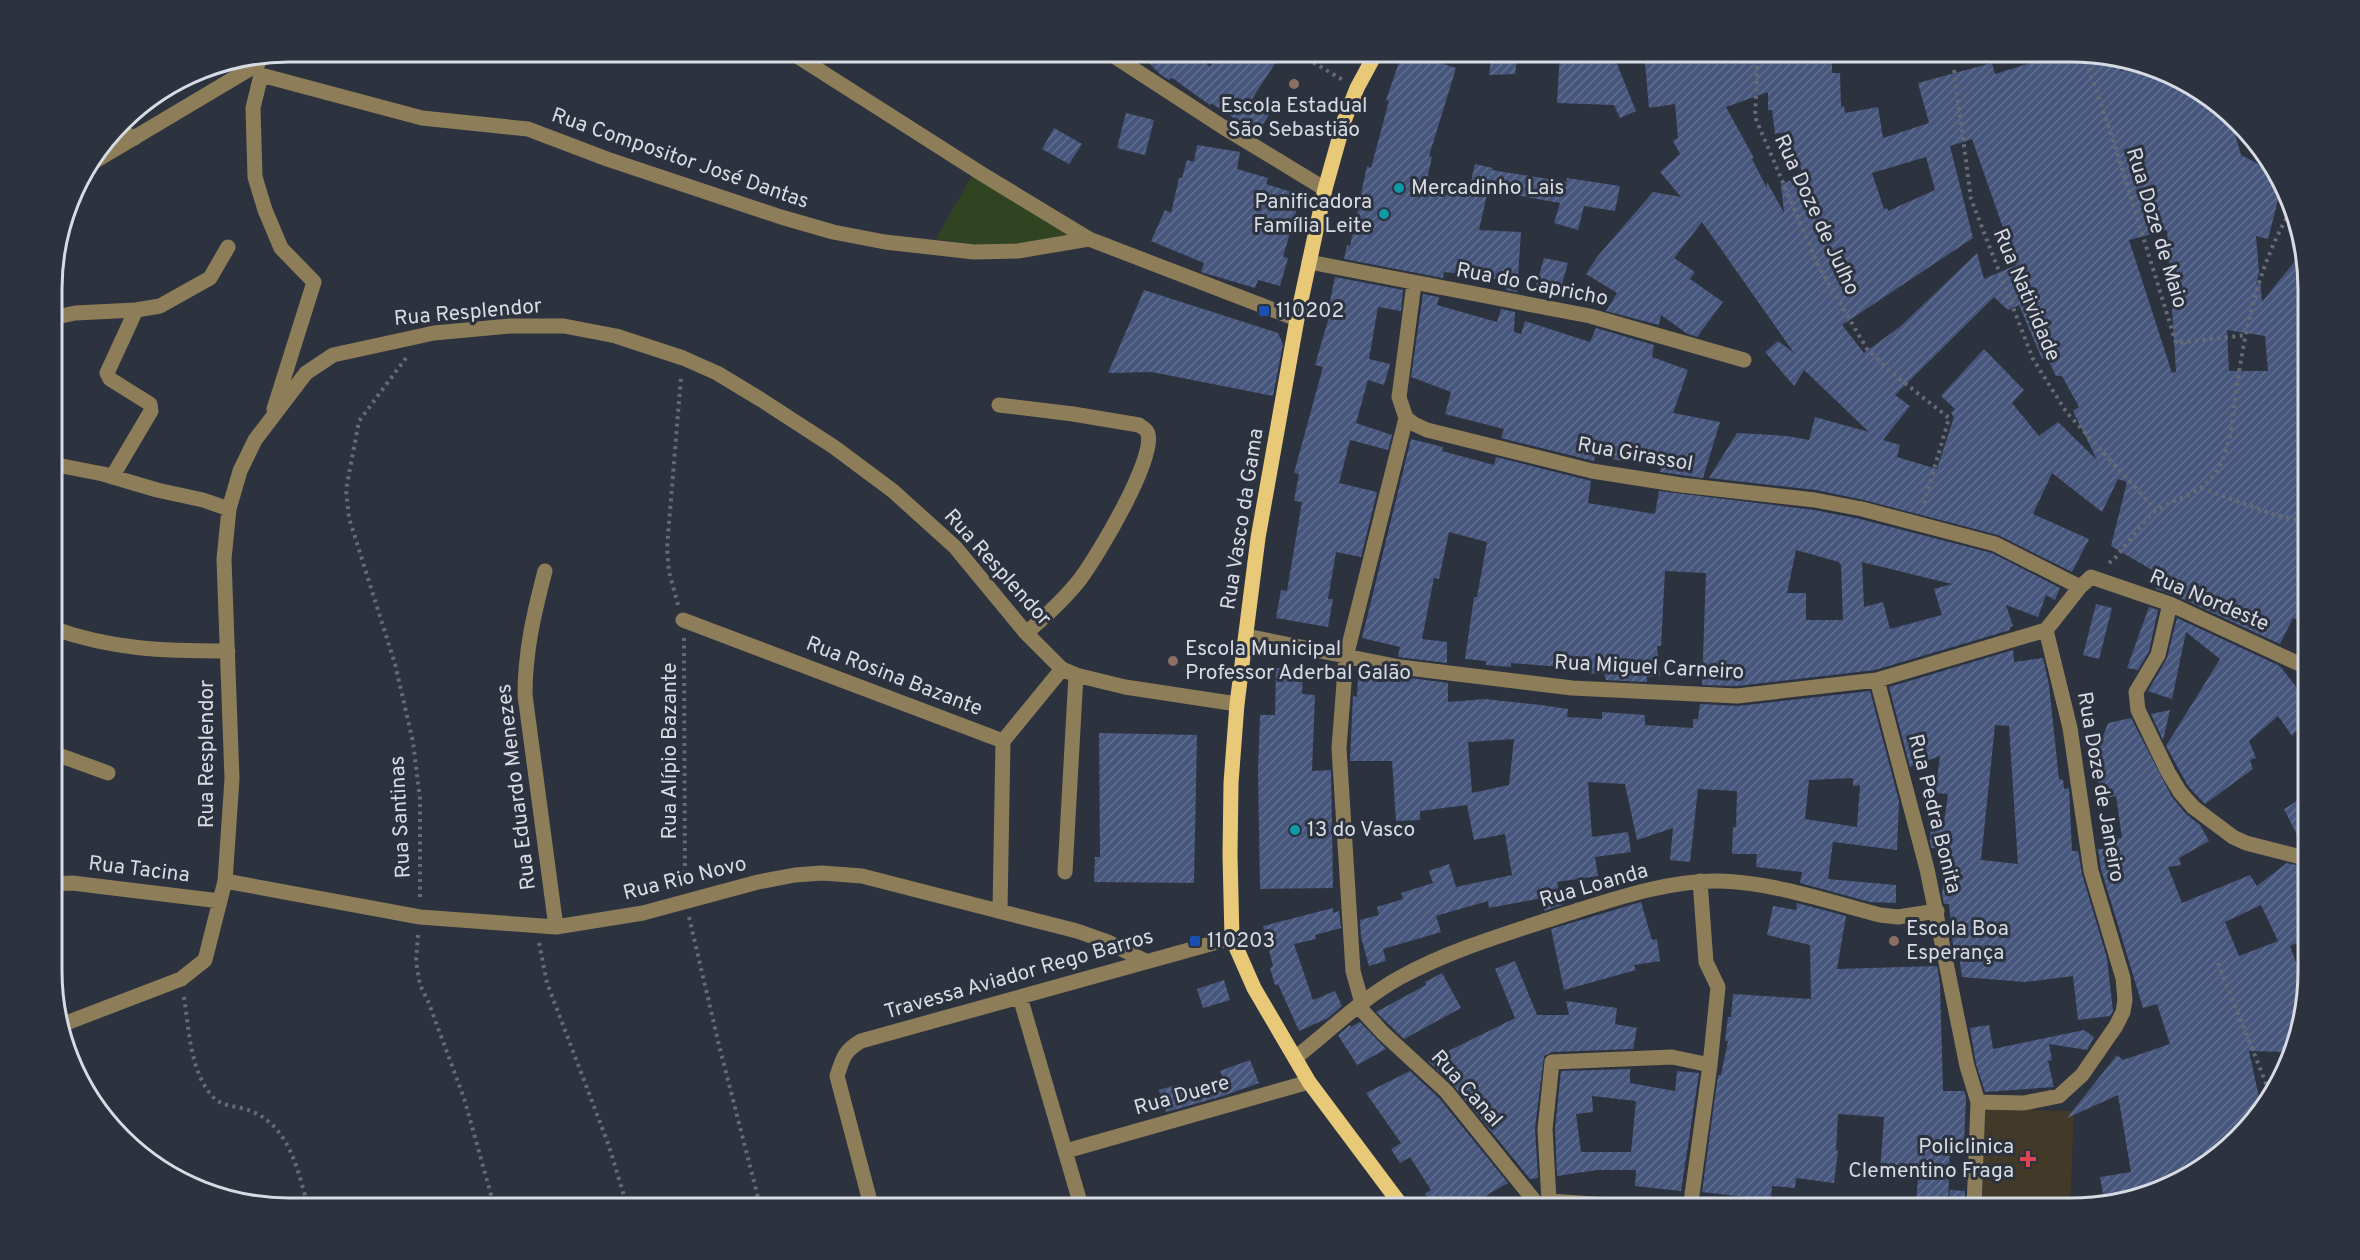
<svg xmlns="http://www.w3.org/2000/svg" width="2360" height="1260" viewBox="0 0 2360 1260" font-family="Overpass,sans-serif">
<defs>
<pattern id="building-hatch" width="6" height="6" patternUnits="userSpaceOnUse" patternTransform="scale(1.5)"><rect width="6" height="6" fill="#47567c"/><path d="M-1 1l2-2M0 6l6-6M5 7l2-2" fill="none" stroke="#616e8e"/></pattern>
</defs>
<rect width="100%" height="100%" fill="#2d323f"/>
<path fill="#423928" d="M1985,1109l89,2 -4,98 -88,-2z"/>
<path fill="#314422" d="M975,170l106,64 -63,17 -82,-12z"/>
<path fill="url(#building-hatch)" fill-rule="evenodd" d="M1137,51h57l16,16 10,-16h63l-31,48 19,13 -14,21 -46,-30 -1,2 -38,-27 -3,2 -8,-5z
M1403,51l53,17 -27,88 3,1 -6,26 42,11 7,-30 18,4 -1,2 75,12v-4l53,8 -5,25 -31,-5 -6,24 -24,-7 6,-20 -72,-13 -9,40 42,2 -4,60 -11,-2 3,-8 -46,-10 -1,2 -18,-2 -1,6 -99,-19 3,-14 3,1 17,-80 4,2 18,-67 -3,-1z
M1492,51h26l-3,23 -26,1z
M1644,51h188v22h8l1,34 3,-1 1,7 33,-6 5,31 46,-15 -11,-40 74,-20 3,11 55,-17 -2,-6h23l47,11 3,9 17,-4 39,9 39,26 19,32 6,21 21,11 7,-9 13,35 -4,8 -10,39 -12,-3 3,36 -3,13 4,-5 2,22 42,-52 3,8 1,340 -9,23 -6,-3 -13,26 -106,-49 -18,-6 4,-12 -9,-4 1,-3 -41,-24 16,-64 -9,-3 -16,33 -50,-39 -19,41 56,25 -17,33 -74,-37 -134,-35 -48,-10 -107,-12 28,-45 50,3 22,4 6,-23 54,15 -65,-62 -10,16 -29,-34 13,-11 16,12 -92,-131 -28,36 21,14 -5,7 33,23 -26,35 -11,-4 -25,-18 -2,10 -53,-14 11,-18 -31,-19 11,-17 56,-65 28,5 -21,-25 20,-18 -7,-13 5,-3 -3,-34 -26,4zM1768,92v18h4l3,24 11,-2 17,42 -22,11 3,28 -17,-31v6l-15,-29 2,-1 -28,-51zM1972,139l44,126 -32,14 -7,-26 -76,73 -37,27 -22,-28 131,-87 -23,-92zM1926,157l9,33 -47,21 -1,-3 -3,1 -12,-36zM2167,230l9,142 -4,1 -43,-133zM1994,297l14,13 11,-5 23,54 5,-2 9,19h6l17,31 -6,4 24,49 -39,-38 -19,14 -27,-33 12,-13 -40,-41 -43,47 14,13 -4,4 3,4 -17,52 -40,-12 3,-12 -17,-5 27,-34 -15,-11zM2227,330l38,6 3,35h-39z
M1560,52l53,2 23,57 -16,7 -6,-13 -57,-2z
M1126,113l28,7 -9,35 -28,-7z
M1054,128l28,16 -13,20 -27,-15z
M1197,145l43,7 -3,17 31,9 -2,6 35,11 -18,62 5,1 -8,28 -22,-6 -3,8 -54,-16 3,-9 -53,-22 14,-31 6,3 8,-35h3l5,-18 7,2z
M1544,258l24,5 -9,31 -24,-5z
M1335,277l68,13 -2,21 -23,-4 -9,52 21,5 -6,21 -16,-5 -12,43 36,12 -4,15 -38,-10 -11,43 38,9 -16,65 -25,-5 -8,47h5l-5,28 -52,-9 5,-28 6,1 15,-89 -8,-1 5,-27 -5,-1 29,-106 -8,-2 14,-48 -2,-1z
M1144,290l134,43 5,11 -10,52 -121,-24 -44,1z
M1423,294l16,3 -2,8 60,17 4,-13 14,3 -1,20 7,2 4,-13 65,21 6,-14 58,17 -2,12 36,13 -15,43 47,9 -17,56 -43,-6 2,-12 -33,-4 -1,6 -33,-6 -1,5 -93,-23 3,-9 -59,-15 6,-22 -40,-15z
M1411,439l32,8 -1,4 52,14 2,-8 95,24 -3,22 67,11 4,-23 155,19 46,9 132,34 68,35 -5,12 -9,-5 -8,22 -32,-12 7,21 -3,1v3l-135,40 -138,16 -35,-1 4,-112 -41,-2 -4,75h-4l3,30 -13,1v5l-41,-2 -2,-6 -17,-1v-4l-76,-6v4l-25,-2v-4l-21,-2 9,-62h3l10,-55 -38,-10 -10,47 -5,-1 -12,61 25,3v21l-49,-6 2,-10 -38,-9zM1796,550l43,12 2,3 2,55h-37v-27h-19zM1862,562l90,22 -18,5 8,26 -52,14 -7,-27 -19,5z
M2096,604l16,4 -13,51 -16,-4z
M2149,607l9,3 -9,41 -11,19 -11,-2z
M2177,618l103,48 28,36v15l-16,19 -14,-20 -29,25 7,17 -6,2 3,9 -48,35 -17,-18 -22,-40 54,-87 -34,-27 -14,67 -24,-8 19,-33z
M2013,650l1,12 29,-4 6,27 10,94 4,1 1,9 5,-1 3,63h6l4,23 25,84 6,53 -3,5 -32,4 -5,-44 -48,6 -63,-5 -3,-22h-5l-5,-51h-5l-2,-10 6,-45 -17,-1 -1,-7 1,-14 12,2 5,-35 -13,-1 5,-37 -30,11 -21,-80zM1995,725l14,1 9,138 -37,-4z
M1276,668h27l-1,26 13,1 -3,76 19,-1 2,118 -73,1 -2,-117 2,-57h15z
M1395,676l53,7v19l37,-3 56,6 27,4 -1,8 35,2v-7l43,3v10l48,3v-9h5l2,-15 38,2 132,-15 29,110 -2,49 -64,-8 -5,37 68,6v18l-26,-1 -70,-19 2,-11 -46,-5 1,-13h-25l1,-27h3l1,-36 -39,-2 -8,73 -20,-2 3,-32 -36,12 -12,-56 -37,-2 4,55 36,-5 3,20 -36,5 3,19 -41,6 5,23 -18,6 -2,-13 -53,10 -1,-7 -35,10 -17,5 5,16 -58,17 3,12 -17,5 -8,-29 -1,-17 19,-5 -2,-8 26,-8 -2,-6 32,-10 -4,-12 20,-7 7,23 56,-12 -7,-41 -31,6 -7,-35 -47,6v9l-24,1 -4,-60h-42l3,-65 4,1 1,-20 36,1zM1514,739l-5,46 -37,8 -4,-51zM1853,778v8l7,-1 -3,42 -52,-8 4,-39z
M2170,710l-7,30 -12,-26z
M2131,718l41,79 14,17 14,11 9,16 -30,17 2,7 -13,2 14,36 68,-28 7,11 30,-23 22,5v70l-19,8 15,41 -15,65 -41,-1 13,60 -12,17 -25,22 -24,4 2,15 -56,27 -42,9 -5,-28 31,-5 -13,-77 -51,23 50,-63 6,5 47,-16 -13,-40 -14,4 -42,-139 -3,-20h10l-1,-9 15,-2 -6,-42 -15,3 -3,-18 4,-1 -9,-44 9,3 6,-16zM2261,905l17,36 -39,15 -14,-34z
M1099,733l98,2 -3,148 -100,-1 1,-25h5z
M2308,794l1,30v25l-6,-2 -19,-38z
M1641,902l11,38 5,-1 3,22 -26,4 2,5 -72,20 -13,-61z
M1797,903l49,13 -9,53 100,-3 3,18 3,107h21l2,6 -2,48h-14l-2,61 -32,-2 2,-27 -38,-5 4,-55 -46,-3 -2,36 2,1 -4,32 -38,-5 -1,10 -23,-2 -1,14 -69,-8 16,-117h3l7,-34h-3l3,-24h3l2,-23 78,5 -1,-54 -43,-10 6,-29 23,4z
M1333,908v5l6,-2 2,17 -26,7 1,4 -22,5 19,56 22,-9 7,15 -14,12 -29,13 -21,-47 -3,1 -5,-17 3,-2 -10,-40z
M1515,961l22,54h32l-3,-14 51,7 -2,16 22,4 -4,21 -81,3 -8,4 -9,72 3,50 -8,1 -77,-94 -25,-24 87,-43 -20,-49z
M1442,973l19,35 -57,31 -28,-27 50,-27 -1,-3z
M1224,980l6,20 -27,8 -6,-19z
M1360,1022l26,27 -29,16 -19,-30 12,-10 1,2z
M1989,1025l4,24 91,-19 10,7 -7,13 -38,-6 3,16 -4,1 6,26 -69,5 -9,-28 -6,-36z
M1250,1060l9,23 -36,13 -57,16 -7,-22 20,-6 2,7 43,-11 -4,-9z
M1630,1069v14l45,8 2,-20 22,2 -18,118 -46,-5 1,-16h-39l-40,6 -2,-47 6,-58zM1592,1096l44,5 -5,51h-50l-5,-38 17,-2z
M1410,1071l29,27 69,85 -18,10 -21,16h-33l-11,-15 6,-4 -21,-33 -10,6 -9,-14 10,-6 -35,-50z
M1950,1190l15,1 -1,18h-16z"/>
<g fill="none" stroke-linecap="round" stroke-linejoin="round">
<path stroke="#666b76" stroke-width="4" stroke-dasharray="3 4.5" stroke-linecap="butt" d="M1294,51l49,29
M1758,51l-3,66 64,150 48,82 25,24 57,45 -26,89
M2084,54l30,89 62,200 71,-8
M1954,70l17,129 62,160 34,54 89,97
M406,358l-47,63 -13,69 3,28 46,146 18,78 7,57v101
M2201,488l74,27 33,7
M2109,563l7,-6c10,-11 31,-42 42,-48 19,-11 44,-16 57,-35 19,-29 18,-69 24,-102 9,-55 22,-111 51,-160
M678,605l-9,-33 -2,-24 14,-171
M684,638l1,245
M689,917l30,128 42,164
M418,935l-2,26 4,24 8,16 36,97 31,111
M539,943l8,40 62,163 19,63
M2218,963l53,133
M184,997c5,32 6,75 29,100 9,10 26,9 38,14 40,16 47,62 58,98
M72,1039l3,22"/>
<path stroke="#8d7e59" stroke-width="15" d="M789,51l193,123 107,65 208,80
M1106,51l117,76 102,62
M1891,51l45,3 28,-3
M261,75l161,43 106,11 79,30 174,58 52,15 52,10 89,10 44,-1 71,-12
M261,75l-8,33 2,69 10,33 16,38 33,34 -40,127
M117,130l18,8
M90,164l168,-100
M1309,262l281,54 154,44
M1414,284l-15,113 7,21 8,6 13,6 165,41 89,14 134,15 47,9 133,35 85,43
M52,318l23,-5 61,-3 24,-4 50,-28 18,-31
M999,405l74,9 66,11c4,3 8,4 9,9 7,26 -50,121 -67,144 -16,21 -35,38 -55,55
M52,464l51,10 54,16 46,10 26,9
M112,477l39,-66 -1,-7 -40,-25 -3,-6 29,-63
M545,571c-11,42 -20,80 -20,124l31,232
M2170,604l-12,51 -22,37 2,18 30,62 12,20 13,15 40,30 13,6 63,16
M683,620l320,121
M52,628c62,22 112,23 176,23
M2046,630l34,-43 11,-10 79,27 138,64
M1246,636l154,31 123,15 49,6 165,8 140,-16 169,-50
M1877,680l50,189 40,197 11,36 -4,107
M1003,741l59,-72
M53,753l55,20
M1065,872l11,-197
M225,881l195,36 136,10 87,-14 115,-31 37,-7 27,-2 40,3 215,55 31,11 37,19
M53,884l19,-1 148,18
M1000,911l3,-170
M1020,997l62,212
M1362,1003l-9,-32 -14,-223 7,-91 60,-239
M1359,1007l24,26 63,58 91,113
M61,1025l120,-46 24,-19 20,-79 7,-102 -8,-220 5,-50 11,-38 15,-31 51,-67 27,-18 101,-22 76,-7h54l52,10 67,22 34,15 43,26 74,48 59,44 62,56 71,86 36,36 14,6 49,12 112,17
M1295,1058c33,-26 68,-60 104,-80 51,-28 106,-44 161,-62 51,-16 107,-36 160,-35 51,1 111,21 160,34l18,2 39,-6
M1978,1102l46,1 35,-7 23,-21 34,-49 7,-14 2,-12 -2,-22 -32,-107 -21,-143 -24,-98
M1066,1151l243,-69
M1549,1201l-4,-72 7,-67 120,-5 38,8
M872,1209l-35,-133c6,-18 7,-25 24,-35l371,-103
M1525,1209l24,-8 118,8
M1690,1209l20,-144 8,-78 -12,-25 -6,-81"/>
<path stroke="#e8c978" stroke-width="15" d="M1377,51l-20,37 -13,33 -19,68 -28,130 -39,219 -21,166 -6,79 -1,72 2,83 22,50 55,94 95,127"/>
</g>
<g fill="#8d6e63" stroke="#2d323f" stroke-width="2">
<circle cx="1294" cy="84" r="6"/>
<circle cx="1173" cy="661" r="6"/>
<circle cx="1894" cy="941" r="6"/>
</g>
<g fill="#0f9aa8" stroke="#2d323f" stroke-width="2">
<circle cx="1399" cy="188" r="6"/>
<circle cx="1384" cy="214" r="6"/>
<circle cx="1295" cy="830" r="6"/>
</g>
<g fill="#1a4fb4" stroke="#2d323f" stroke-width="2">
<rect x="1258" y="305" width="12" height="12" rx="3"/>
<rect x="1189" y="935" width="12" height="12" rx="3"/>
</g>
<path fill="#e0444e" stroke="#2d323f" stroke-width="2" d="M2025 1150h6v6h6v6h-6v6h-6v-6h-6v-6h6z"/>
<g text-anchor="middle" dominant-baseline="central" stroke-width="6" stroke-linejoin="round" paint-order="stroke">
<g font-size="21" fill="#d7dbe3" stroke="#2d323f" text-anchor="start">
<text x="1294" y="106" text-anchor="middle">Escola Estadual<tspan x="1294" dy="24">São Sebastião</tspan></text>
<text x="1411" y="188">Mercadinho Lais</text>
<text x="1372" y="202" text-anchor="end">Panificadora<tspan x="1372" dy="24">Família Leite</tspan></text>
<text x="1276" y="311">110202</text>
<text x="1185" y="649">Escola Municipal<tspan x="1185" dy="24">Professor Aderbal Galão</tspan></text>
<text x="1307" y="830">13 do Vasco</text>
<text x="1906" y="929">Escola Boa<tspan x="1906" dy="24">Esperança</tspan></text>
<text x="1207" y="941">110203</text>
<text x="2014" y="1147" text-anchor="end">Policlinica<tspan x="2014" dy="24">Clementino Fraga</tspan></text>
</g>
<g font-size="21" fill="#d7dbe3" stroke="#2d323f">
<text transform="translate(680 159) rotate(19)">Rua Compositor José Dantas</text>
<text transform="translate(1816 215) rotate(65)">Rua Doze de Julho</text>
<text transform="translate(2156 228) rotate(73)">Rua Doze de Maio</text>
<text transform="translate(1532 285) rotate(11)">Rua do Capricho</text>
<text transform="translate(2026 295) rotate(67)">Rua Natividade</text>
<text transform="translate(468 313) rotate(-5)">Rua Resplendor</text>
<text transform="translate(1635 455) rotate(10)">Rua Girassol</text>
<text transform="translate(1243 519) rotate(-81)">Rua Vasco da Gama</text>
<text transform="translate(997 568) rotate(48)">Rua Resplendor</text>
<text transform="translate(2209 601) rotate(23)">Rua Nordeste</text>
<text transform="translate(1649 668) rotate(3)">Rua Miguel Carneiro</text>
<text transform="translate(894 677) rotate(21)">Rua Rosina Bazante</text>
<text transform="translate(670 751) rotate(-90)">Rua Alípio Bazante</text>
<text transform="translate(207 754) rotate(-90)">Rua Resplendor</text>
<text transform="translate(517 787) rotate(-97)">Rua Eduardo Menezes</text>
<text transform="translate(2100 787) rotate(80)">Rua Doze de Janeiro</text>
<text transform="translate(1934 814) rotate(76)">Rua Pedra Bonita</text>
<text transform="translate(401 817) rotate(-93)">Rua Santinas</text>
<text transform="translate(139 870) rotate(7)">Rua Tacina</text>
<text transform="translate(685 879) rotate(-14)">Rua Rio Novo</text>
<text transform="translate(1594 886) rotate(-16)">Rua Loanda</text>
<text transform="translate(1019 975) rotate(-16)">Travessa Aviador Rego Barros</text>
<text transform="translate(1466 1089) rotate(48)">Rua Canal</text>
<text transform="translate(1182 1096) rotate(-16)">Rua Duere</text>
</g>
</g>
<path d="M0 0H2360V1260H0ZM289 62H2071A227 227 0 0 1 2298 289V971A227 227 0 0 1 2071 1198H289A227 227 0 0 1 62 971V289A227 227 0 0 1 289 62Z" fill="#2d323f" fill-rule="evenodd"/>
<path fill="none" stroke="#d7dbe3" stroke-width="3" d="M289 62H2071A227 227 0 0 1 2298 289V971A227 227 0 0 1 2071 1198H289A227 227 0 0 1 62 971V289A227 227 0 0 1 289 62Z"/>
</svg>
